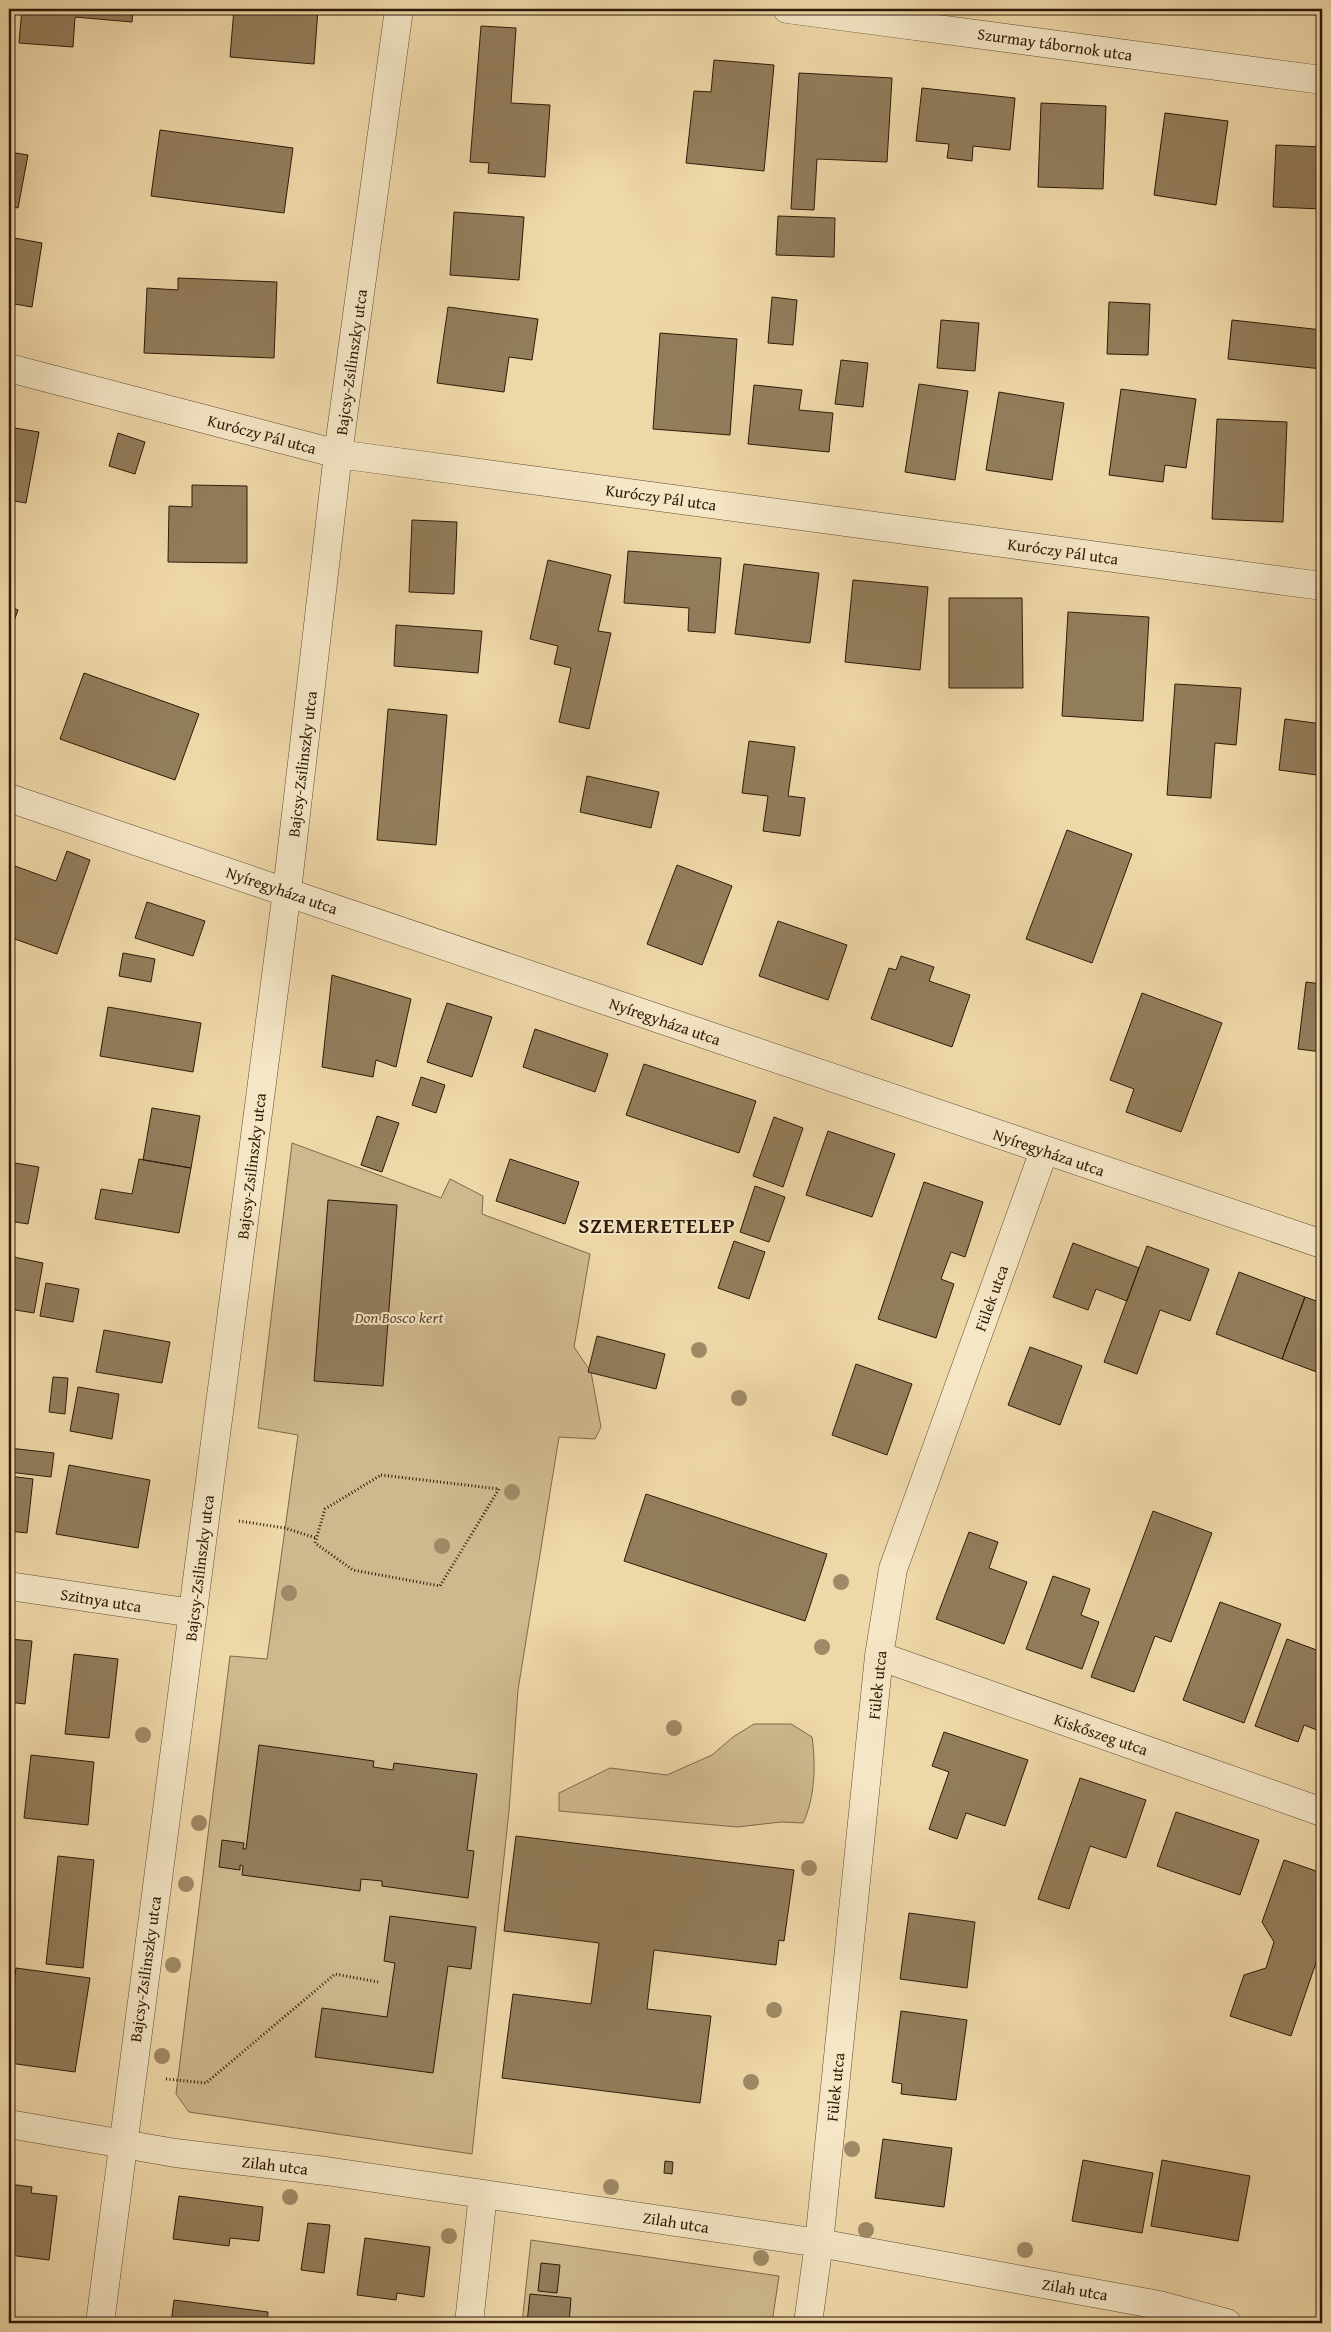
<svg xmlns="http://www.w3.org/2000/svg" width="1331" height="2332" viewBox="0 0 1331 2332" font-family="'Gentium Book Plus',serif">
<rect width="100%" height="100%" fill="#efd8a8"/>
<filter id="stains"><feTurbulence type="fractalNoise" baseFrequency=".004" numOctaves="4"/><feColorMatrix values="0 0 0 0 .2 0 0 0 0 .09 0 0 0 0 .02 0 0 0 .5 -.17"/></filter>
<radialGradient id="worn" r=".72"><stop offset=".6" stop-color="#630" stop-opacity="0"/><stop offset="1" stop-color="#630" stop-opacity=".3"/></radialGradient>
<path fill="#ceb88d" stroke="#7e694a" d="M292,1143l149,55 9,-19 33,17 -1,18 108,40 -16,93 17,25 10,55 -6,12 -36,-2 -41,253 -9,121 -37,343 -283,-42 -13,-18 54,-438 37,3 31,-224 -40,-7z
M754,1724h37l21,13c4,28 3,61 -9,86l-22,-1 -44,5 -178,-16v-18l51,-25 57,7 45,-20 21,-18z
M531,2240l248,36 -7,47h-250z
M354,2317l1,6h-24l1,-3z"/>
<path fill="#927d5b" stroke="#2d1a08" d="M22,9h111l-1,13 -57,-5 -2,30 -54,-4z
M234,9h84l-4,55 -84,-7z
M1280,9h42v5z
M481,26l35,2 -5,75 39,2 -5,72 -57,-4 1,-10 -19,-1z
M714,60l60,5 -10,106 -78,-8 8,-72 17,1z
M799,73l93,5 -5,84 -70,-3 -3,51 -23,-1z
M922,88l93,10 -5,52 -37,-4 -1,15 -25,-3 2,-14 -33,-3z
M1041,103l65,3 -3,83 -65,-2z
M1165,113l63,8 -12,84 -62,-10z
M160,130l133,18 -9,65 -133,-17z
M1276,145l46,2v62l-49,-2z
M9,152l19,3 -10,53 -9,-2z
M454,212l70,5 -5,63 -69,-5z
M778,216l57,2 -1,39 -58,-2z
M9,237l33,6 -10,64 -23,-4z
M178,278l99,4 -3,76 -130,-5 3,-65 31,2z
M772,297l25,3 -4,45 -25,-2z
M1109,302l41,2 -2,51 -41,-1z
M448,307l90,12 -6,41 -23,-3 -5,35 -67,-9z
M941,320l38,3 -4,48 -38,-3z
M1232,320l90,10v39l-94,-10z
M660,333l77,6 -7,96 -77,-6z
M841,360l27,3 -5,44 -28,-3z
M919,384l49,7 -13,89 -50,-8z
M754,385l48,5 -3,20 34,3 -4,39 -81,-8z
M1121,389l75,10 -10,69 -21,-3 -2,17 -54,-7z
M999,392l65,11 -12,77 -66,-10z
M1217,419l70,3 -4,100 -71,-3z
M9,427l30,5 -13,71 -17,-3z
M118,433l27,9 -10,32 -26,-8z
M192,485l55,1v77l-79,-1 1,-56 23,1z
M412,520l45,2 -3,72 -45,-2z
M628,551l93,7 -6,75 -27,-2 1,-23 -65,-5z
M548,560l63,15 -13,56 13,2 -22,96 -30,-7 12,-54 -17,-4 4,-18 -28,-7z
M744,564l75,9 -9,70 -75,-9z
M853,580l75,7 -8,83 -75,-8z
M949,598h73l1,90h-74z
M9,606l9,4 -9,25z
M1068,612l81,5 -6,104 -81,-5z
M396,625l86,6 -4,42 -84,-7z
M84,673l115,41 -24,66 -115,-41z
M1175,684l66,4 -5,57 -21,-2 -4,55 -44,-3z
M388,709l59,6 -11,130 -59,-5z
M1285,719l37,5 -5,51 -38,-5z
M749,741l46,6 -7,49 17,2 -5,38 -37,-5 5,-35 -26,-3z
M587,776l72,16 -8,36 -71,-16z
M1067,830l65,24 -40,109 -66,-24z
M67,851l23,9 -33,94 -48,-17v-59l6,-12 41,15z
M677,865l55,21 -30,79 -55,-21z
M147,902l58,19 -12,35 -58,-18z
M778,921l69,24 -19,55 -69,-24z
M123,953l32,6 -4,23 -32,-6z
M901,956l33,11 -5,14 41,14 -18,52 -81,-28 18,-51 7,2z
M332,975l79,24 -15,68 -20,-7 -3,17 -51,-10z
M1306,982l16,2v68l-24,-3z
M1142,993l80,30 -41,109 -55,-20 8,-23 -24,-9z
M447,1003l45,14 -20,60 -45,-15z
M108,1007l93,16 -8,49 -93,-16z
M535,1029l73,25 -13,38 -72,-25z
M644,1064l112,37 -17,52 -113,-38z
M421,1077l24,8 -9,28 -24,-8z
M152,1108l48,8 -9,52 -48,-8z
M377,1116l22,7 -17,49 -21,-7z
M774,1117l29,11 -20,59 -30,-11z
M828,1131l67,23 -23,63 -66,-22z
M139,1159l52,9 -12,65 -84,-14 6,-30 31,5z
M510,1159l69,23 -14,42 -69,-23z
M9,1162l30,5 -11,57 -19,-3z
M924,1182l59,20 -18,55 -14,-5 -10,27 13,5 -18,54 -58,-19z
M755,1186l30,11 -16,45 -29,-10z
M328,1200l69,5 -14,181 -69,-5z
M734,1241l31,11 -16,47 -31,-11z
M1073,1243l66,25 -12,33 -31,-12 -8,21 -35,-13z
M1147,1246l62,23 -19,52 -30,-11 -23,64 -33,-12z
M9,1256l34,7 -9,50 -25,-4z
M1239,1272l66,25 -23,62 -66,-25z
M46,1283l33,6 -6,33 -33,-6z
M1305,1297l17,6v71l-40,-15z
M104,1330l66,12 -8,41 -66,-11z
M597,1336l68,18 -9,35 -68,-17z
M1030,1347l52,19 -22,59 -52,-20z
M856,1364l56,20 -25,71 -55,-20z
M53,1377l15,1 -3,36 -16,-2z
M78,1387l41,7 -7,45 -42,-8z
M9,1448l45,5 -3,24 -42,-5z
M69,1465l81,15 -12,68 -82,-14z
M9,1476l24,3 -6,54 -18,-2z
M646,1494l181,60 -22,67 -181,-60z
M1153,1511l59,22 -41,109 -16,-6 -21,56 -43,-15z
M969,1532l29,10 -9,26 38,14 -23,62 -68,-25z
M1053,1576l37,13 -9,26 18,7 -17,47 -56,-20z
M1220,1602l61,22 -37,99 -61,-23z
M9,1639l23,2 -7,63 -16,-2z
M1287,1639l35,13v63l-5,15 -13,-5 -6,17 -43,-16z
M74,1654l44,5 -9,79 -44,-4z
M944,1732l84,28 -23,66 -39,-13 -9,26 -28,-10 20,-57 -17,-6z
M259,1745l115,16 -1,6 20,3 1,-7 83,11 -10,76 7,1 -6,47 -86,-12v-5l-21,-2 -1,12 -118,-16 1,-9 -3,-1v5l-21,-3 3,-27 22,3 -1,6h3z
M31,1755l63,7 -6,63 -64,-7z
M1080,1778l66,22 -20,58 -36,-12 -21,63 -31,-10z
M1176,1812l83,28 -19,55 -83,-29z
M516,1836l278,34 -10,71 -5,-1 -3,25 -122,-15 -7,59 64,7 -11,87 -198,-25 11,-84 78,10 8,-61 -95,-12z
M58,1856l36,4 -11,108 -37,-4z
M1284,1860l38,13v72l-31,91 -61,-20 14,-41 22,-7 8,-26 -12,-20z
M909,1913l66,9 -8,66 -67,-9z
M390,1916l86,11 -5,42 -23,-3 -15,107 -118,-16 7,-49 65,9 8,-54 -11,-2z
M16,1968l74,10 -15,94 -66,-9v-43z
M901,2011l66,9 -11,80 -55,-6 1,-10 -10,-2z
M883,2139l69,9 -8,59 -69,-9z
M1083,2160l70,13 -11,60 -70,-12z
M1162,2160l88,16 -12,65 -87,-15z
M665,2161l8,1 -1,12 -8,-1z
M9,2184l23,3 -1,6 26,3 -8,64 -40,-5z
M179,2196l84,11 -4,34 -29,-3 -1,8 -56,-7z
M308,2223l22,2 -6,48 -23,-3z
M365,2238l65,9 -6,50 -27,-4 -1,7 -39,-5z
M541,2263l19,2 -3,28 -19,-2z
M530,2294l41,4 -2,25h-42z
M174,2300l94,12 -1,11h-96z"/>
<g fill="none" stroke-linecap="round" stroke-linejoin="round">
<g stroke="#5e4a30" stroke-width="29">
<path id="minor" d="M787,9l535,71
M9,368l329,86 984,132
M9,798l1313,446
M9,1586l184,27
M879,1656l443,156
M9,2124l166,29 151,18 493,72 340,62 68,18
M100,2323l187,-1432 51,-437 61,-445
M469,2323l14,-129
M808,2323l11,-80 60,-587 14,-87 151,-418"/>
</g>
<path stroke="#2d1a08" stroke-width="3" stroke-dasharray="1 2.5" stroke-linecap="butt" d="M381,1475l118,14 -59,97 -87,-16 -38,-27 10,-34z
M239,1521l46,7 31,10
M166,2079l40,4 129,-109 43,8"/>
<use href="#minor" stroke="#f5e6c6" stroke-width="28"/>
</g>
<g fill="#9f8966">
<circle cx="699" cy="1350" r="8"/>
<circle cx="739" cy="1398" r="8"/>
<circle cx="512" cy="1492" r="8"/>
<circle cx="442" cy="1546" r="8"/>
<circle cx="841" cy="1582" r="8"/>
<circle cx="289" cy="1593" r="8"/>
<circle cx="822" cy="1647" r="8"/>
<circle cx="674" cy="1728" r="8"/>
<circle cx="143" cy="1735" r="8"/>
<circle cx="199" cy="1823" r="8"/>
<circle cx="809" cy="1868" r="8"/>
<circle cx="186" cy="1884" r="8"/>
<circle cx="173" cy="1965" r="8"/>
<circle cx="774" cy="2010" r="8"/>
<circle cx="162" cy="2056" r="8"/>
<circle cx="751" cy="2082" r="8"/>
<circle cx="852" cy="2149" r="8"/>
<circle cx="611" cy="2187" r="8"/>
<circle cx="290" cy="2197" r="8"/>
<circle cx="866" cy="2230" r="8"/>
<circle cx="449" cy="2236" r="8"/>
<circle cx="1025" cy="2250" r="8"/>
<circle cx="761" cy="2258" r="8"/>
</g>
<g text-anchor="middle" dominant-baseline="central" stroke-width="4" stroke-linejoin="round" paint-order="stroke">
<g font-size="16" fill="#2d1a08" stroke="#f5e6c6">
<text transform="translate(1055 44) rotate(8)">Szurmay tábornok utca</text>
<text transform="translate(351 362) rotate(-82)">Bajcsy-Zsilinszky utca</text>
<text transform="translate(262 434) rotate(15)">Kuróczy Pál utca</text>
<text transform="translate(661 497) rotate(8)">Kuróczy Pál utca</text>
<text transform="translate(1063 551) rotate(8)">Kuróczy Pál utca</text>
<text transform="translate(302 764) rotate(-83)">Bajcsy-Zsilinszky utca</text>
<text transform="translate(282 890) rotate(19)">Nyíregyháza utca</text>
<text transform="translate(665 1021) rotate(19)">Nyíregyháza utca</text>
<text transform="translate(1049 1152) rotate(19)">Nyíregyháza utca</text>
<text transform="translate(251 1166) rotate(-83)">Bajcsy-Zsilinszky utca</text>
<text transform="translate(991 1298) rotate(-70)">Fülek utca</text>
<text transform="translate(199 1568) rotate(-83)">Bajcsy-Zsilinszky utca</text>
<text transform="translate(101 1600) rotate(9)">Szitnya utca</text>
<text transform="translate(877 1685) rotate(-84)">Fülek utca</text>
<text transform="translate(1101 1734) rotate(19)">Kiskőszeg utca</text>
<text transform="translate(145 1969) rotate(-82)">Bajcsy-Zsilinszky utca</text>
<text transform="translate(835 2087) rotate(-84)">Fülek utca</text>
<text transform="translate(275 2165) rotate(7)">Zilah utca</text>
<text transform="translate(676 2222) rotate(9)">Zilah utca</text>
<text transform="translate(1075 2289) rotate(10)">Zilah utca</text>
</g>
<g font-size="16" font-style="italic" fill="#5d4930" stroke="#f5e6c6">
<text x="399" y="1317">Don Bosco kert</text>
</g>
<g font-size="21" font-weight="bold" letter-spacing="1" fill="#2d1a08" stroke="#f5e6c6">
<text x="657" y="1225">SZEMERETELEP</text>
</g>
</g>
<rect width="1331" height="2332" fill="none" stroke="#efd8a8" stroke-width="30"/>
<rect x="10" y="10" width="1311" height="2312" fill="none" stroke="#2d1a08" stroke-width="2.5"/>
<rect x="15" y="15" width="1301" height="2302" fill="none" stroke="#2d1a08"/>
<rect width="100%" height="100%" filter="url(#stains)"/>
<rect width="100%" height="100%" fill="url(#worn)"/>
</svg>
